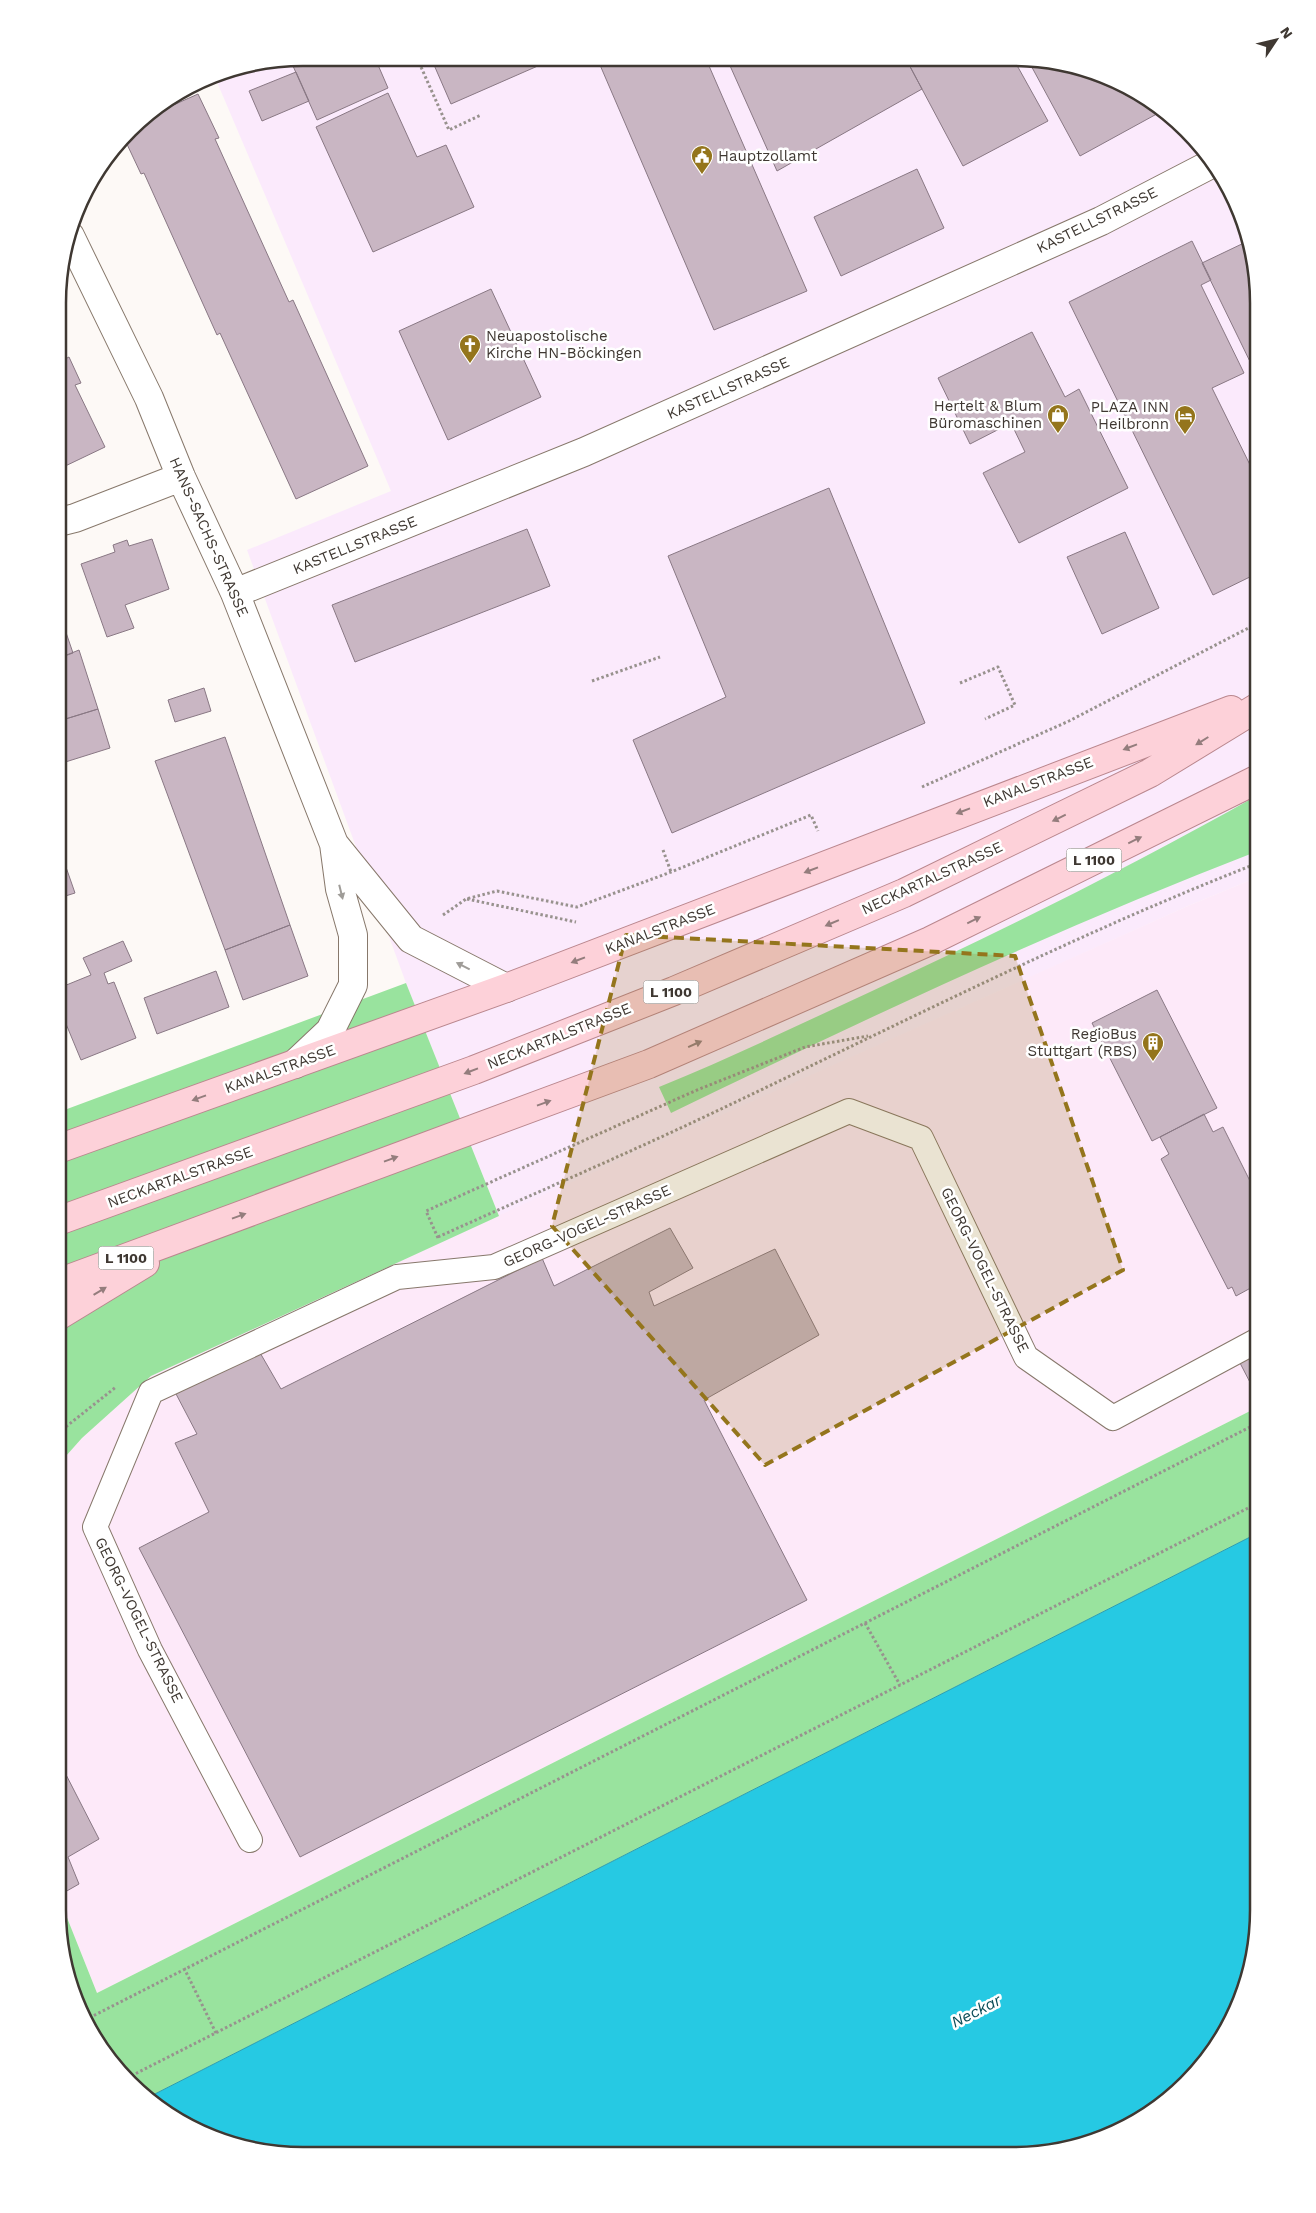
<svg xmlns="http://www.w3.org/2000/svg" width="1316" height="2213" viewBox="0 0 1316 2213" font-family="'Work Sans',sans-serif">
<rect width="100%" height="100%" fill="#fdf9f6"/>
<path fill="#fbeafc" d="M303,58l742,2 62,16 56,32 45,46 32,55 18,94v574l-70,29 -689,310 -93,-233 -159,-433 144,-59 -177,-416z"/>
<path fill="#fde9f9" d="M1258,877v530l-1161,586 -39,-98v-430l24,-27 69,-62 401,-185 636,-285z"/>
<path fill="#99e39e" d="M1258,795v56c-200,77 -395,169 -587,262l-12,-26c72,-29 141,-63 211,-95 132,-61 262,-126 388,-197z
M406,983l93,233 -348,160 -69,62 -24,27 1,-353z
M1258,1407v126l-1111,565 -39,-39 -32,-55 -18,-94v-15l39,98z"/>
<path fill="#26c9e3" stroke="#2e9eae" d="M1258,1533v393l-13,63 -37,70 -45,46 -56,32 -94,18 -742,-2 -62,-16 -56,-32 -6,-7z"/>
<path fill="#c9b6c3" stroke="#897884" d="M303,58h72l13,30 -71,32 -24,-54 8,-3 -1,-4z
M431,58h125l-105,46z
M597,58l109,1 101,232 -93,39z
M727,59h179l16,30 -145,82z
M906,59l108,1 34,61 -85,45z
M1028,60h17l62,16 57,34 -84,46z
M296,72l13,29 -47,20 -13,-30z
M388,93l29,64 29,-12 28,62 -101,45 -57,-125z
M198,94l21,44 -4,1 74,163 4,-2 75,166 -72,33 -76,-166 -3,2 -73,-162 -3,1 -16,-34 15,-20z
M917,169l27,59 -103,48 -27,-59z
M1192,241l19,39 -10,5 43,88 -32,15 46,93v92l-45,22 -144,-293z
M1246,242l12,61v75l-56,-115z
M491,289l50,108 -93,43 -49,-109z
M1032,332l33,65 14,-8 49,99 -109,55 -36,-70 42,-21 -14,-29 -41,21 -32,-66z
M69,357l12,26 -6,2 30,62 -46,22v-107z
M829,488l96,235 -253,110 -39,-93 93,-43 -58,-141z
M527,529l23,57 -195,76 -23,-57z
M1125,532l34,76 -57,26 -35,-77z
M152,539l17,50 -44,16 9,23 -27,9 -26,-73 34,-12 -2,-7 14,-5 2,6z
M59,612l14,41 -14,5z
M79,650l19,59 -39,12v-63z
M204,688l7,23 -36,11 -7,-22z
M98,709l12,39 -51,16v-43z
M225,737l65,188 -65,25 -70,-189z
M59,847l16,46 -16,5z
M290,925l18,51 -65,24 -18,-50z
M123,941l9,20 -28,12 4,11 6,-2 22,56 -55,22 -22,-53 7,-3 -7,-16 32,-13 -8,-17z
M216,971l13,36 -72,27 -13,-36z
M1157,990l60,118 -65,33 -60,-118z
M1204,1114l9,18 10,-5 35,70v87l-22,12 -4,-9 -4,2 -67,-130 8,-5 -9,-17z
M670,1228l23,40 -44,24 5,14 121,-57 44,86 -115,65 103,200 -507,257 -161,-309 70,-36 -34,-69 22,-9 -22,-42 84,-41 22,38 261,-131 12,28z
M1258,1353v35l-4,2 -14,-27z
M58,1759l41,80 -31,18 11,27 -21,12z"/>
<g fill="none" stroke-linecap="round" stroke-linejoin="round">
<g stroke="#87786b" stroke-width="26">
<path id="service" d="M250,1840l-100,-190 -55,-123 56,-135 246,-115 97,-10 355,-156 72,27 105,219 87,61 145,-78"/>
</g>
<g stroke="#87786b" stroke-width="30">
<path id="minor" d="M70,236l79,162 32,79 54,116 99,251 6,45 13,46v50l-23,46 -35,33
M59,522l16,-4 106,-41
M235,593l349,-141 517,-231 112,-58
M334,844l77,95 95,49"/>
</g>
<g stroke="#ba878e" stroke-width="30">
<path id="primary" d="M58,1149l448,-161 725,-278
M58,1221l416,-151 200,-79 230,-98 246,-120 108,-66
M58,1283l591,-219 281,-123 328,-162
M58,1316l87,-53"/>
</g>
<path stroke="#98928e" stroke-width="3" stroke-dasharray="2.5 2.5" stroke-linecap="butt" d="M417,58l32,72 32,-15
M592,681l68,-24
M960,683l38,-16 17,38 -30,14
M922,787l147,-66 189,-98
M663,850l8,22
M467,899l109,23
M443,915l23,-16 31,-8 80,16 94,-35 140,-57 7,16
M438,1237c88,-40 177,-78 264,-119 184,-87 366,-181 556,-255
M438,1238l-12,-27 271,-121 108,-43 63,-11
M58,1433l58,-46
M865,1623l35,62
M184,1968l32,65
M85,2020l1173,-597
M127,2078l1131,-575"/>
<use href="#service" stroke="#fff" stroke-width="24"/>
<use href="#minor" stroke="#fff" stroke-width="28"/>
<use href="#primary" stroke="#fdd1d9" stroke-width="28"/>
</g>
<defs><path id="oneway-solid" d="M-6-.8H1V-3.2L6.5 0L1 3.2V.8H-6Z" transform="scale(1.25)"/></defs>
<g fill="#947d7d">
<use href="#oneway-solid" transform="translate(1202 741) rotate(148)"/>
<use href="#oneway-solid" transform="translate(1130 747) rotate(159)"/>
<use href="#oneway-solid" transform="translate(963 811) rotate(159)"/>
<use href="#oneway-solid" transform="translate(1059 818) rotate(154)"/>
<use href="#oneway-solid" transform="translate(1135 840) rotate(-26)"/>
<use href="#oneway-solid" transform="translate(811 870) rotate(159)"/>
<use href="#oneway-solid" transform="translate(974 920) rotate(-26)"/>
<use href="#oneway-solid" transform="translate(832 923) rotate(157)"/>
<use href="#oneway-solid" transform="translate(578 960) rotate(159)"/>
<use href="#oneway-solid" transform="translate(695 1044) rotate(-24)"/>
<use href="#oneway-solid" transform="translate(471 1071) rotate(159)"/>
<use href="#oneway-solid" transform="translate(199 1098) rotate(160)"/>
<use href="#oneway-solid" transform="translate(544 1103) rotate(-20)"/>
<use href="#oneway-solid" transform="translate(391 1159) rotate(-20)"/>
<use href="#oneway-solid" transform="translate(239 1216) rotate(-20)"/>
<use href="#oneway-solid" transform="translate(100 1291) rotate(-31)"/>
</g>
<g fill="#9f9c98">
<use href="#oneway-solid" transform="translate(341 892) rotate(76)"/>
<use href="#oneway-solid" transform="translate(463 966) rotate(-153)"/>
</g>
<path fill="#94751c" fill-opacity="0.2" stroke="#94751c" stroke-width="4" stroke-dasharray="10 6" stroke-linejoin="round" d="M626,935l389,21 108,314 -358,195 -213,-239z"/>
<defs>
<g id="civic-pin" transform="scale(1.125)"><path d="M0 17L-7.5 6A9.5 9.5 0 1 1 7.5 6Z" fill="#94751c" stroke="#fff"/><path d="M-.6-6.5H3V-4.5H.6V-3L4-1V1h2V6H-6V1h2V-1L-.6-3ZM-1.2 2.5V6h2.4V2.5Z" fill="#fff"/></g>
<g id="church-pin" transform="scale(1.125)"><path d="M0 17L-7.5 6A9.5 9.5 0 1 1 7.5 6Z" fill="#94751c" stroke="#fff"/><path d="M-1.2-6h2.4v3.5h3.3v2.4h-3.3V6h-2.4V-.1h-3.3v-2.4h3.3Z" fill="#fff"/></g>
<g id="shop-pin" transform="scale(1.125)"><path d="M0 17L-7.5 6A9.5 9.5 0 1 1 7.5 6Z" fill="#94751c" stroke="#fff"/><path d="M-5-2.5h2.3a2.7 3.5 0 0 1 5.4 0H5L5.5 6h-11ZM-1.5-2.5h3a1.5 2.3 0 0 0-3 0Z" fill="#fff"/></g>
<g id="hotel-pin" transform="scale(1.125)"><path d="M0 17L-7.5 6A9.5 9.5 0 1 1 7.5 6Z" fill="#94751c" stroke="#fff"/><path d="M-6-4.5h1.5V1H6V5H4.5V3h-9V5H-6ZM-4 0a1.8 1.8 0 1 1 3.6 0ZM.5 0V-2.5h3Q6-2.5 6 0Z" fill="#fff"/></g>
<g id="building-pin" transform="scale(1.125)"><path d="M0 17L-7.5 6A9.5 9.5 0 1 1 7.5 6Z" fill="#94751c" stroke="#fff"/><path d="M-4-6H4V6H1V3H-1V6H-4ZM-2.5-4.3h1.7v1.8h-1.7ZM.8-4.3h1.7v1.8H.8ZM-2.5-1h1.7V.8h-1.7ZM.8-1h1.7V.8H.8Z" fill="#fff"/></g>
</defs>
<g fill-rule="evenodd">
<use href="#civic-pin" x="702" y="156"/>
<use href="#church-pin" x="470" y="345"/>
<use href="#shop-pin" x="1058" y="415"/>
<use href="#hotel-pin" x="1185" y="416"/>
<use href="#building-pin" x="1153" y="1043"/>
</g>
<g text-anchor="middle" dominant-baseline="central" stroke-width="5" stroke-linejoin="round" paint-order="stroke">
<g fill="#fff" stroke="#797470" stroke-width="1">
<rect x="1066.5" y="848.5" width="55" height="23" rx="4"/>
<rect x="643.5" y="980.5" width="55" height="23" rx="4"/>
<rect x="98.5" y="1246.5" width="55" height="23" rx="4"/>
</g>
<g font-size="14" font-weight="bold" fill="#3f3832">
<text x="1094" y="860">L 1100</text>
<text x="671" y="992">L 1100</text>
<text x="126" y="1258">L 1100</text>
</g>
<g font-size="15" fill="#3f3832" stroke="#fff" text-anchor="end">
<text x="718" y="156" text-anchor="start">Hauptzollamt</text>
<text x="486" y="336" text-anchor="start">Neuapostolische<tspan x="486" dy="17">Kirche HN-Böckingen</tspan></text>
<text x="1042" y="406">Hertelt &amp; Blum<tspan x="1042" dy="17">Büromaschinen</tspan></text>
<text x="1169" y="407">PLAZA INN<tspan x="1169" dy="17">Heilbronn</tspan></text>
<text x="1137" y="1034">RegioBus<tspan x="1137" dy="17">Stuttgart (RBS)</tspan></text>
</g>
<g font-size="15" fill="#3f3832" stroke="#fff">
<text transform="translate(1097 220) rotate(-26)">KASTELLSTRASSE</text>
<text transform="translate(728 388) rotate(-24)">KASTELLSTRASSE</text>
<text transform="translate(209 537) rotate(66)">HANS-SACHS-STRASSE</text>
<text transform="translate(355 545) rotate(-22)">KASTELLSTRASSE</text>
<text transform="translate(1038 782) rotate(-21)">KANALSTRASSE</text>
<text transform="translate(932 878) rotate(-25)">NECKARTALSTRASSE</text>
<text transform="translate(660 929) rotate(-21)">KANALSTRASSE</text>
<text transform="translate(559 1036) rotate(-22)">NECKARTALSTRASSE</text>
<text transform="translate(280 1069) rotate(-20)">KANALSTRASSE</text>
<text transform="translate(180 1177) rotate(-20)">NECKARTALSTRASSE</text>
<text transform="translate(587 1226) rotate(-24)">GEORG-VOGEL-STRASSE</text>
<text transform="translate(985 1270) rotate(64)">GEORG-VOGEL-STRASSE</text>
<text transform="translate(139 1620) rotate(64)">GEORG-VOGEL-STRASSE</text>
</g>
<g font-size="16" font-style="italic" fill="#0a4c57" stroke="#fff">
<text transform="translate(976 2011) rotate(-27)">Neckar</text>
</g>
</g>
<path d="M0 0H1316V2213H0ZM303 66H1013A237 237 0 0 1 1250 303V1910A237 237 0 0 1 1013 2147H303A237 237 0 0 1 66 1910V303A237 237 0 0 1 303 66Z" fill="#fff" fill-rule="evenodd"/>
<path fill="none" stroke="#3f3832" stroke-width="2.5" d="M303 66H1013A237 237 0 0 1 1250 303V1910A237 237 0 0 1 1013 2147H303A237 237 0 0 1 66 1910V303A237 237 0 0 1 303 66Z"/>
<g transform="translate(1276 40) rotate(55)" stroke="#ffffff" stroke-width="4" paint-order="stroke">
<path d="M0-4L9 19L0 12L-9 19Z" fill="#3f3832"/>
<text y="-8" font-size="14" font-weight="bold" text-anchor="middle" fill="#3f3832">N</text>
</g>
</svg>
